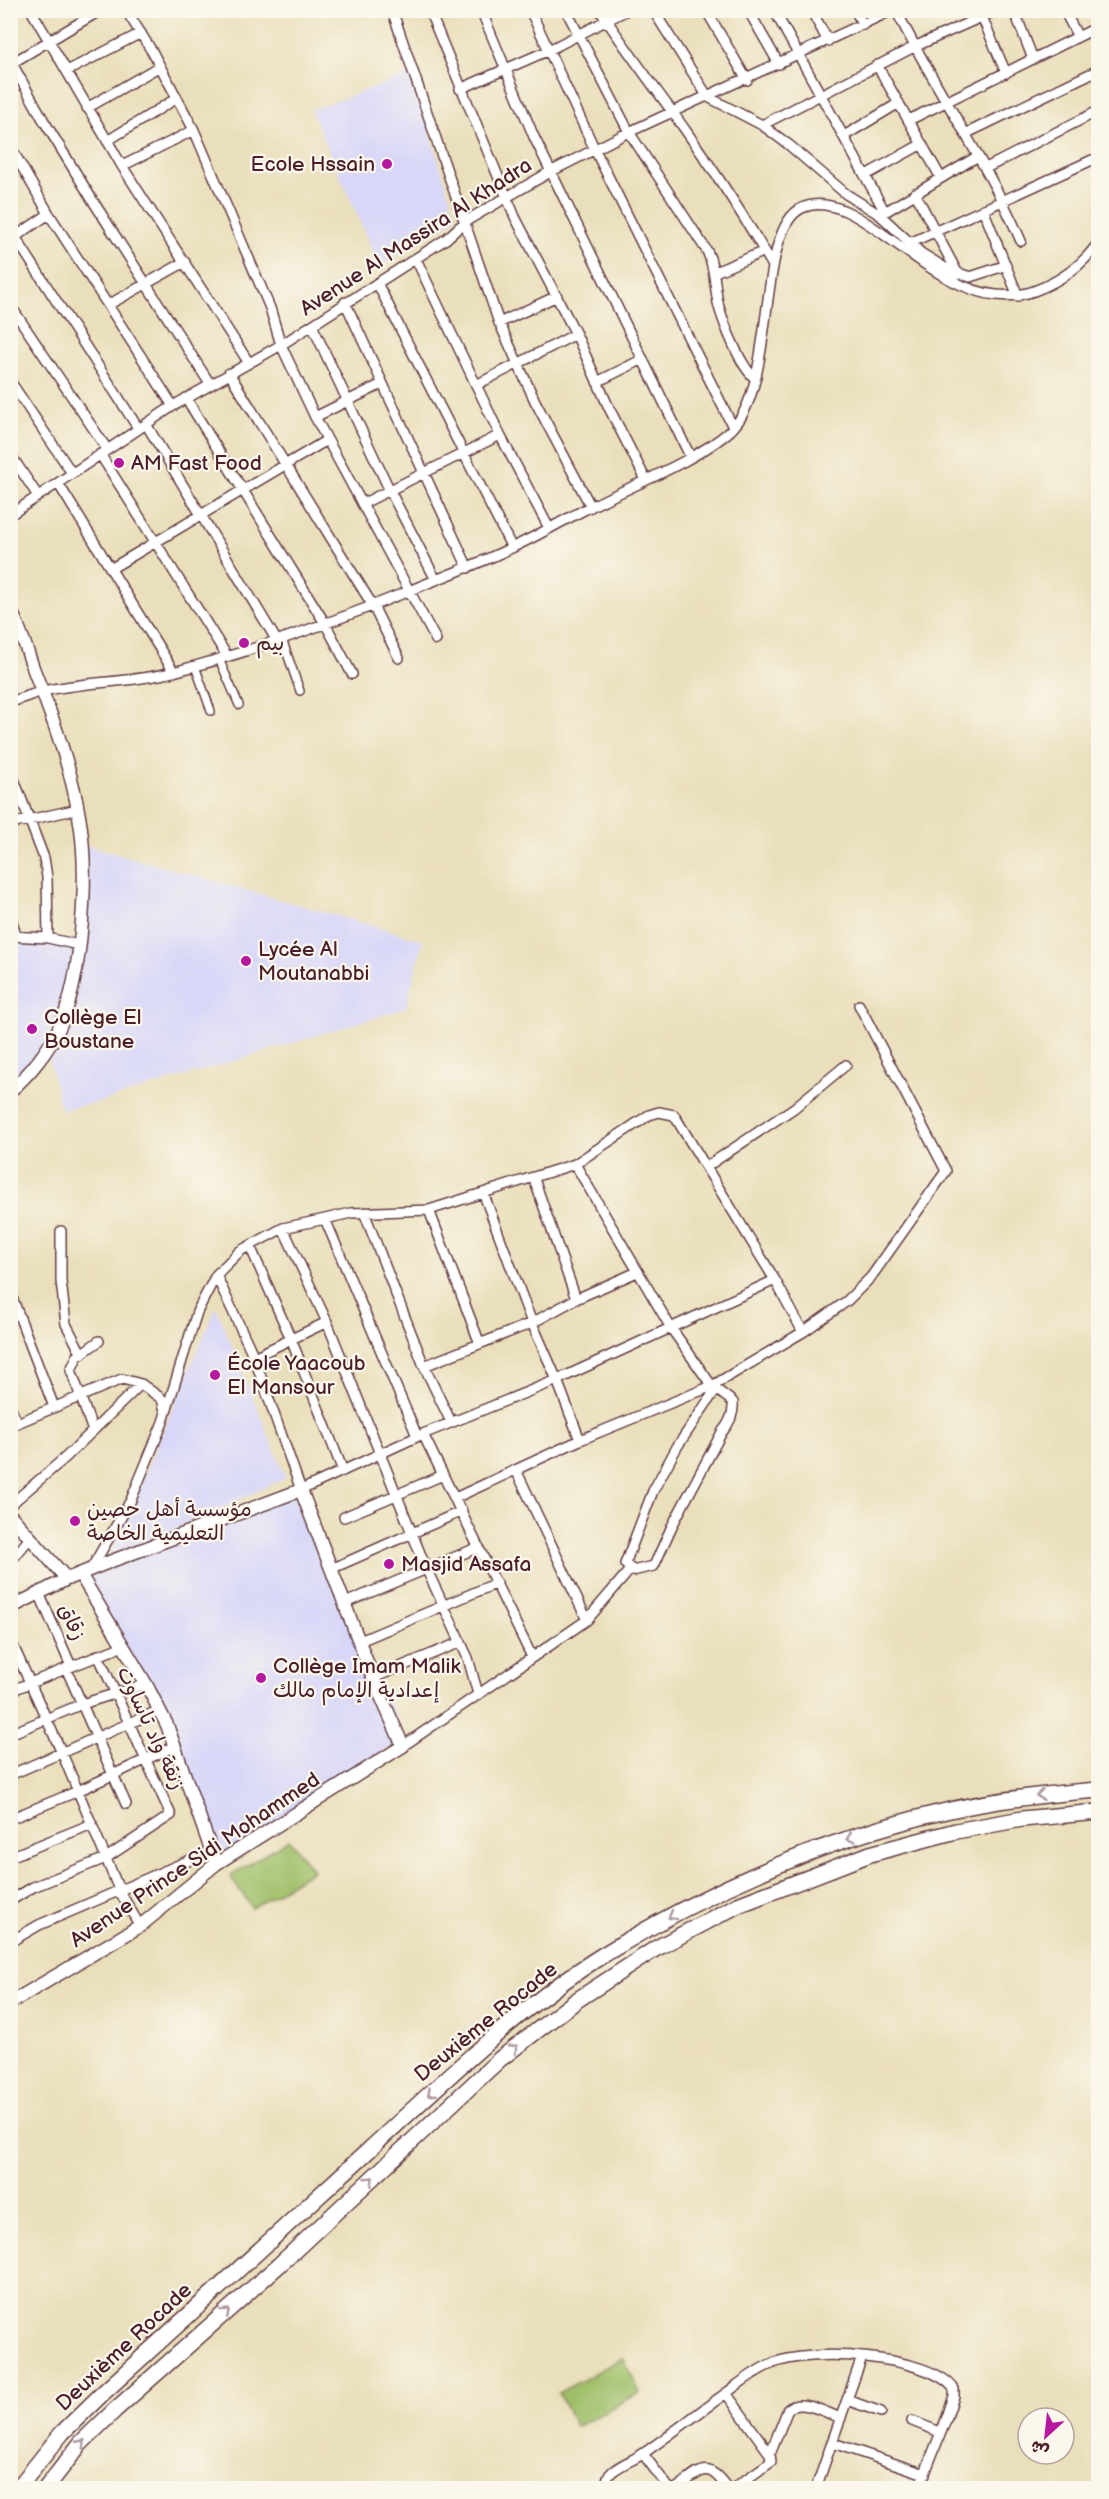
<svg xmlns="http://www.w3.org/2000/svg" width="1109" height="2499" viewBox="0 0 1109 2499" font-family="'Balsamiq Sans','Playpen Sans Arabic',sans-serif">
<rect width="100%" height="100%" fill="#fbf7ec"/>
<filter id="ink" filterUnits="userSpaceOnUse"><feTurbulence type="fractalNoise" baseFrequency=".0167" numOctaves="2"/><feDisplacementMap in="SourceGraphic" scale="12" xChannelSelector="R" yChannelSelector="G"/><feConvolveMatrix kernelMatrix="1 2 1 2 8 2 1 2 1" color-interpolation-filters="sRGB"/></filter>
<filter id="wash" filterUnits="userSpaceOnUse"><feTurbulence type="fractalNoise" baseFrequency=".008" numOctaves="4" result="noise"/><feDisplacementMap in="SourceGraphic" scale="24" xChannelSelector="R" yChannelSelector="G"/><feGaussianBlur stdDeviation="1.35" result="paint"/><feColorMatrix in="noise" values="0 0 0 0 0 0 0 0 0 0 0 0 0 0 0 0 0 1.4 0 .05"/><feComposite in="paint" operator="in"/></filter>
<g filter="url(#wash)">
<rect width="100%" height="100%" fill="#eadfbb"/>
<path fill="#d8d7f8" d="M412,74l44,144 -76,49 -69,-157z
M78,843l345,97 -17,68 -302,93 -43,9 -15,-64 -35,42v-147l37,-1 29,4 3,-52z
M216,1307l70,171 -170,79 179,-62 36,69 73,174 -187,126 -49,-139 -89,-154 29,-11z"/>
<path fill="#9ebf68" stroke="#746f4a" stroke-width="1.5" d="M289,1839l24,31 -61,38 -22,-32z
M623,2358l17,35 -64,34 -18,-34z"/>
</g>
<g filter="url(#ink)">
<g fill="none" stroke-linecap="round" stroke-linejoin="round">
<g stroke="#623c41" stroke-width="10">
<path id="pedestrian" d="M282,639l18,52
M219,659l20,46
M195,666l16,45"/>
</g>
<g stroke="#623c41" stroke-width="12">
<path id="minor" d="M31,10l91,156 127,197
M126,10l27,43 41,77 76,178 11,37 34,72 121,223
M392,10l106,310 37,81 56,106
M429,10l86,207 61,117 33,74 37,72
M481,10l53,127 156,319
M530,10l65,140 138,277
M566,10l63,122 78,119c9,18 7,37 12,56 5,17 22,61 36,71
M600,10c27,42 57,80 86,121 31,44 60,88 87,135
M653,10l55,87 54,28 27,20 57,49 34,21 41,38 26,16 23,8 34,-11
M706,10l41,70
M748,10l31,54
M774,10l111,202
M811,10l17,31
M855,10l8,15
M896,10c39,79 90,150 125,231
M979,10l27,63
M1014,10l19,49
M1064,10l14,27
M10,60l34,61 49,80 117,183
M12,63l89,-53
M877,65l64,113
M67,71l74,-38
M460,89l87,-38 80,-41
M87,108l73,-42
M909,120l189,-93
M762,125l152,-78 83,-37
M965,134l133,-64
M844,136l55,-33
M107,141l70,-43
M10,146l39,68 124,192
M122,166l72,-36
M986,168l112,-57
M866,175l56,-31
M915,193l43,81
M983,209l35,87
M880,215l98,-59
M10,229l128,199
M12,239l37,-25
M910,243l182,-83
M416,259l84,176 49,93
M715,272l50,-21
M377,283l135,265
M345,302l123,266
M10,305l97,144
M108,305l77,-43
M499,323l58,-27
M312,325l78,166 46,89
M229,373l144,233 26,52
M10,381l62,92
M597,382l46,-23
M476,385l100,-51
M186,398l140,227 26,49
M315,417l67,-33
M146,424l131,217
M10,454l28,42
M100,454l127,202
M58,483l116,189
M362,504l138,-69
M10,515l163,-109 108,-61 165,-106 20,-18 84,-49 79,-40 264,-122
M112,568l215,-128
M10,702c11,-3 22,-8 33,-11 44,-10 91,-8 134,-20 80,-21 156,-49 232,-80 33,-14 67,-26 100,-42 29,-13 56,-30 85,-44 40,-20 105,-46 137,-75 47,-45 24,-200 71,-222 61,-28 140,115 232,83 27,-10 48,-25 64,-48
M10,769l34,89 3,19 1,61
M10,824l68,-15
M10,914l6,22
M10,936l38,2 30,7
M706,1167l88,-59 52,-43
M534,1179l42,120
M484,1195l48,128 25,57 23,60
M364,1212l60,154
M325,1219l26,-6 78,-3
M283,1228l44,94 99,246 42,90 10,36
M61,1231v50l5,43 15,29
M250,1246l41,93 52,132
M216,1275l38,82 47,133 122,-56 134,-54 218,-100 28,52
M10,1292l44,115
M480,1344l-51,-134 146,-46 74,-49 10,-3 15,3 101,165
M254,1357l73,-35
M10,1406l7,17
M451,1422l-27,-56 108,-43 44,-24 61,-27
M10,1426l112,-47 19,5 21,15 3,12
M93,1431l-22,-61 6,-13 22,-16
M423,1434l109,223
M516,1470l71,150
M455,1498l125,-58 132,-54 91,-54 44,-31 24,-24 75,-106 -87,-166
M10,1505l56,-48 75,-73
M344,1517l99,-42
M10,1562l20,-24
M91,1569l40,-69 32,-78 34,-110 19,-37 24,-24 43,-23 42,-9 92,217
M331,1569l131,-58
M634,1571l-9,-7 28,-73 24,-44 39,-58
M39,1593l32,73
M345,1603l134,-56
M10,1639l52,114 58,139 20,34
M360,1641l137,-58
M66,1668l60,136
M373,1678l88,-36
M10,1691l113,-45
M10,1734l72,-30 64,-20
M403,1746l184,-126 41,-48 26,-6 18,-40 50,-94c8,-9 12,-18 11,-30l-21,-16 -41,-58 -96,-164
M10,1775l150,-65
M10,1819l68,-28 97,-45
M10,1857l82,-33
M10,1901l23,-14 73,-29 65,-43 -73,-160
M10,1942l29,-17 172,-74
M726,2393l44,61
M847,2400l34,12
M912,2421l28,11
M833,2443l92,31
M643,2454l26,34
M606,2488c0,-5 1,-12 6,-16 9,-8 22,-12 32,-19 27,-19 54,-40 81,-59 15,-11 29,-23 46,-30 38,-17 159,-9 183,25v7l-7,21 -28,71
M677,2488c24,-17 30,-29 50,0
M734,2488l37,-26 -1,-8 18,-45c14,-11 38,4 53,9
M816,2488l46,-131"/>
</g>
<g stroke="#623c41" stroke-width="15">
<path id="tertiary" d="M10,609c11,20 17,43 25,64 18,46 36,94 44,143 10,55 4,159 -19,210 -11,24 -30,48 -50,65
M10,1515l57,64
M80,1574l66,110 21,41 49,139
M10,1608l57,-29 42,-17 192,-72 72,188 30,68 -187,118 -76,62 -130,77"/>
</g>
<g stroke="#623c41" stroke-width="18">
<path id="trunk" d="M18,2488l44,-55 41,-40c89,-81 177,-161 266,-243 73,-67 149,-142 234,-195 107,-66 225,-117 347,-145 49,-11 99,-16 148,-20
M46,2488l35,-45 34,-33 164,-145 221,-206 77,-59 78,-51 83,-44 132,-51 86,-23 66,-12 76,-7"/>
</g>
<use href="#pedestrian" stroke="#fff" stroke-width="7"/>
<use href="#minor" stroke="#fff" stroke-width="9"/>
<use href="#tertiary" stroke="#fff" stroke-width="12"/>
<use href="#trunk" stroke="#fff" stroke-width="15"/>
</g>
<defs><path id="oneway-chevron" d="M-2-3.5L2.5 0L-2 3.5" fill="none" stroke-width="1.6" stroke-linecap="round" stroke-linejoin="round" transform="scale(1.5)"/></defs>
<g stroke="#ae9aa0">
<use href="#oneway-chevron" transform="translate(1040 1795) rotate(174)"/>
<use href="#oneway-chevron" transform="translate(850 1838) rotate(159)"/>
<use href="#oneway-chevron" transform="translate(672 1916) rotate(151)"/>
<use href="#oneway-chevron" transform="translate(514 2048) rotate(-37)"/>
<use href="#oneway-chevron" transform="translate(431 2093) rotate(137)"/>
<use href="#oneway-chevron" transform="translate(370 2180) rotate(-43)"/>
<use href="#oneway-chevron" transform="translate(226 2312) rotate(-42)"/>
<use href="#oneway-chevron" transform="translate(82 2443) rotate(-48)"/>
</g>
</g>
<g fill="#b5179e" stroke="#fbf7ec" stroke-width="2">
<circle cx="387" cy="164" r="6"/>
<circle cx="119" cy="463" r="6"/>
<circle cx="244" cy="643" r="6"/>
<circle cx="246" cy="961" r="6"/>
<circle cx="32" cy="1029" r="6"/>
<circle cx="215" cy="1375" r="6"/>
<circle cx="75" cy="1521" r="6"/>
<circle cx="389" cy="1564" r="6"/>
<circle cx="261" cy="1678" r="6"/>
</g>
<g text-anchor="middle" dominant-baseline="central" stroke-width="4.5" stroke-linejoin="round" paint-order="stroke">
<g font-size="21" fill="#4a1f2b" stroke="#fbf7ec" text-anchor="start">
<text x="375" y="164" text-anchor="end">Ecole Hssain</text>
<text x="131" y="463">AM Fast Food</text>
<text x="256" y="643">بيم</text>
<text x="258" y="949">Lycée Al<tspan x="258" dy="24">Moutanabbi</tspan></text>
<text x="44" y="1017">Collège El<tspan x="44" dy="24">Boustane</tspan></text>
<text x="227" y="1363">École Yaacoub<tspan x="227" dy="24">El Mansour</tspan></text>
<text x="87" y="1509">مؤسسة أهل حصين<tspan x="87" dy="24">التعليمية الخاصة</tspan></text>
<text x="401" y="1564">Masjid Assafa</text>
<text x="273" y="1666">Collège Imam Malik<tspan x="273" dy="24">إعدادية الإمام مالك</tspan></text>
</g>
<g font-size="21" fill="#4a1f2b" stroke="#fbf7ec">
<text transform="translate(416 237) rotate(-33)">Avenue Al Massira Al Khadra</text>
<text transform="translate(72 1622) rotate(66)">زقاق</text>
<text transform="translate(151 1728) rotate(65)">زنقة واد تاساوت</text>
<text transform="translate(195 1860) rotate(-34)">Avenue Prince Sidi Mohammed</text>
<text transform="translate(486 2022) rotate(-39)">Deuxième Rocade</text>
<text transform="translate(124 2347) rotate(-43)">Deuxième Rocade</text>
</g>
</g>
<rect width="1109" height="2499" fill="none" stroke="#fbf7ec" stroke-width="36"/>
<g transform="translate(1046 2436) rotate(207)"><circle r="28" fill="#fbf7ec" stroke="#b4a19f" stroke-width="1.5"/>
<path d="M0-4.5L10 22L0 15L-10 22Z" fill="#b5179e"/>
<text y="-9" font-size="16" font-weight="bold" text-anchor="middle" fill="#4a1f2b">ش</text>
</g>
</svg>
